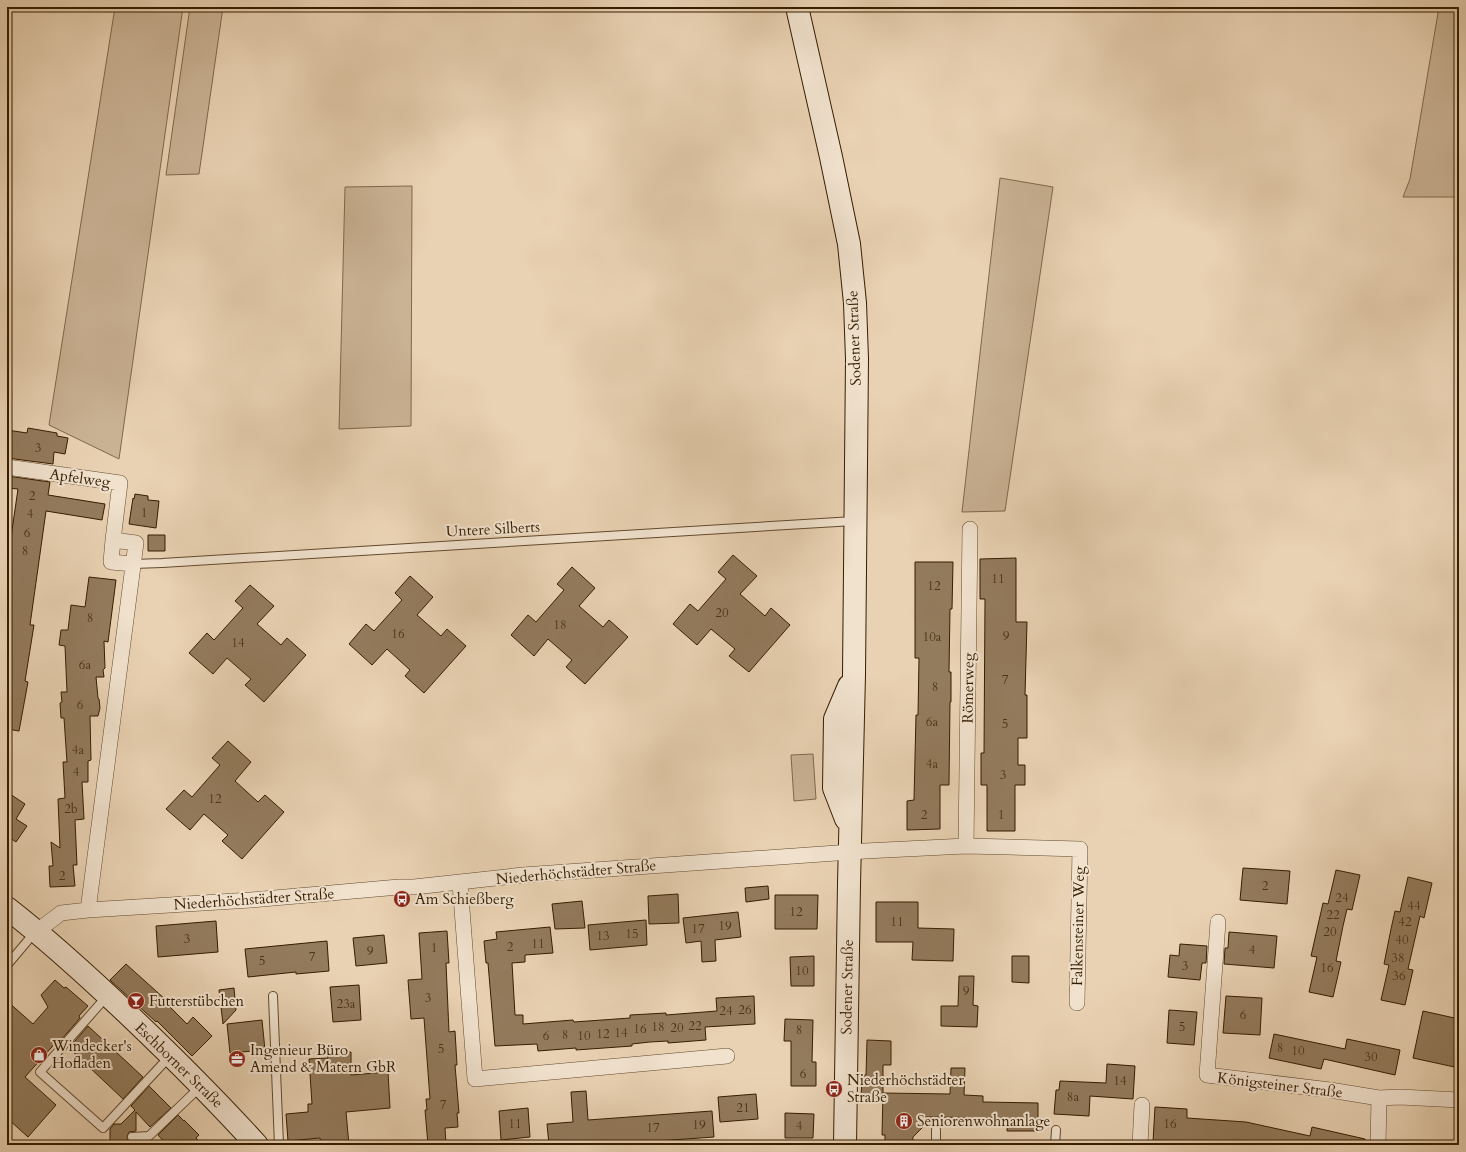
<svg xmlns="http://www.w3.org/2000/svg" width="1466" height="1152" viewBox="0 0 1466 1152" font-family="Cardo,serif">
<rect width="100%" height="100%" fill="#e9d2b3"/>
<filter id="stains"><feTurbulence type="fractalNoise" baseFrequency=".005" numOctaves="4"/><feColorMatrix values="0 0 0 0 .2 0 0 0 0 .09 0 0 0 0 .02 0 0 0 .5 -.17"/></filter>
<radialGradient id="worn" r=".72"><stop offset=".6" stop-color="#630" stop-opacity="0"/><stop offset="1" stop-color="#630" stop-opacity=".3"/></radialGradient>
<path fill="#cab395" stroke="#80684a" d="M115,7h68l-64,452 -70,-34z
M190,7h33l-24,167 -33,1z
M1439,7h20v190h-56l7,-18z
M1000,178l53,9 -48,324 -43,1z
M412,186l-1,240 -72,3 6,-242z
M813,754l3,45 -22,2 -3,-46z"/>
<path fill="#937b5d" stroke="#351d00" d="M28,428l29,5v3l11,2 -3,16 -11,-2 -1,12 -46,-6v-28l20,3z
M7,476l43,6 -2,13 57,9 -3,16 -56,-9 -16,114h4l-9,56 3,1 -9,49 -12,-2v-164l11,-76 -11,-1z
M135,494l13,2v4l11,1 -3,27 -27,-4 4,-26 1,1z
M148,535h17v16h-17z
M733,555l24,21 -17,18 25,22 6,-8 19,17 -41,47 -20,-16 6,-7 -24,-20 -14,16 -24,-21 17,-20 8,7 28,-32 -8,-7z
M1016,558v64h11l-2,73h2v43h-9v27h7v20h-10v46h-28v-46h-6v-32h3l1,-154h-5v-40z
M915,562h38l-1,47h-2l-1,63h2v30h-1l-1,83h-9v44l-33,1v-29l7,-1 2,-85h2l1,-57h-4z
M572,567l23,21 -16,18 24,21 6,-7 19,17 -43,47 -19,-17 6,-7 -24,-21 -14,17 -23,-21 17,-20 8,7 28,-32 -7,-6z
M410,576l23,21 -16,18 24,21 6,-7 19,17 -42,47 -19,-17 5,-6 -23,-21 -15,16 -23,-21 17,-20 8,7 28,-31 -7,-7z
M89,577l27,3 -8,62 -4,-1 1,27 -2,2 1,7h-8l2,21 1,1 1,9 -2,8h-8l1,44 -3,1v21h-6l2,37 -9,1 2,45h-4l2,21 -25,1 -1,-21h4l-2,-24 9,6 -2,-49 7,-1 -2,-36h4l-3,-44h-3l-1,-15 2,-1 -1,-10h6l-2,-46 -6,-1 2,-15h7l3,-25 14,2z
M250,585l24,21 -17,18 24,21 6,-7 19,17 -42,47 -19,-17 6,-6 -24,-21 -14,16 -24,-21 18,-20 7,7 29,-32 -8,-7z
M228,741l23,21 -16,19 23,21 7,-7 19,17 -42,47 -20,-18 6,-6 -24,-21 -14,16 -24,-21 18,-19 8,7 28,-32 -8,-7z
M7,792l18,12 -9,15 11,7 -11,16 -9,-6z
M1243,868l47,3 -3,33 -47,-4z
M1336,870l24,5 -8,35 -5,-1 -4,17 -7,35 5,1 -8,35 -24,-5 8,-35 -6,-1 12,-53 5,1z
M1408,877l24,6 -8,35 -4,-2 -4,18 -8,35 5,1 -8,35 -24,-5 8,-35 -5,-1 7,-35 4,-18 5,1z
M768,886l1,13 -23,3 -1,-14z
M678,894l1,29 -30,1 -1,-28z
M775,895h43l-1,34h-42z
M582,901l3,27 -30,1 -3,-25z
M876,902h42v26l36,1 -1,32 -41,-1 1,-18h-37z
M738,912l3,25 -26,3 1,21 -14,1 -1,-21 -15,2 -3,-25z
M646,920l1,25 -57,5 -2,-25z
M216,921l2,31 -60,5 -2,-31z
M550,927l3,26 -28,2v7l-13,1 3,52h8v9l50,-4 1,2 56,-4v-3l36,-2v2l51,-4 -1,-13 38,-2 1,28 -50,3 1,13 -38,3v-2l-18,1 -18,2v2l-56,4v-2l-38,3 -1,-7 -42,2 -7,-83h-2l-2,-22 13,-2 -1,-7z
M447,931l2,32h-3l3,69 6,-1 2,34h-2l4,48h-2l1,14 -13,1 1,17h-18l-3,-35h2l-1,-11h4l-6,-81 -13,1 -3,-39 14,-1 -3,-46z
M1229,932l48,4 -3,32 -50,-4 1,-16h3z
M384,935l3,28 -31,3 -3,-28z
M327,941l2,30 -33,3v-2l-48,5 -3,-28z
M1180,944l27,2 -1,17h-4l-2,17 -32,-3 2,-22 9,1z
M814,956v30h-23l-1,-29z
M1012,956h17v27l-17,-1z
M126,964l40,36 -1,2 22,22 6,-7 19,19 -20,20 -35,-35 -1,1 -46,-42z
M959,976h15l-1,29 5,1 -1,21 -36,-1v-20h17z
M55,980l9,8 2,-1 22,19 -9,10 1,2 -19,22 -2,-1 -34,38 31,28 -28,32 -21,-19v-117l26,23 15,-17 -7,-12z
M359,985l2,35 -28,2 -3,-35z
M234,988l2,22 -13,14 -4,-34z
M1226,996l36,2 -2,37 -37,-2z
M1169,1010l28,2 -3,33 -27,-2z
M1423,1011l36,8v49l-46,-10z
M785,1019l28,1 -1,42h4v24h-25v-45h-7z
M262,1020l3,30 -35,3 -3,-29z
M88,1026l55,51 -20,22 -54,-51z
M1274,1034l71,15 2,-10 53,11 -5,25 -71,-16 -3,10 -52,-11z
M867,1040l24,1v24h-8v36l-22,-1 1,-25h4z
M351,1052v23l37,-3 2,36 -44,4 3,33h-28l-1,-7 -32,3 -2,-27 22,-2v-8h4l-3,-45 19,-1 -1,-5z
M1107,1064l28,2 -2,33 -43,-3 -1,20 -35,-2 2,-24h3l1,-9 46,2z
M951,1068h14l-1,27 19,1v6l55,1v28h-31l1,-13 -83,-1v8l-12,12 -1,8h-27v-10h-3l1,-42 67,1z
M149,1086l22,22 -21,19 -14,-15v19l-7,1 -2,5 2,5h7v3l-26,-1v-15l4,-5h7l14,-14 -4,-4z
M586,1091l2,29 124,-9 2,26 -112,8h-53l-2,-21 26,-2 -2,-30z
M756,1094l2,25 -38,3 -2,-25z
M1155,1107l32,2v9l59,4 64,14 2,-9 53,12 -1,6h-190v-2l-21,-1z
M528,1108l2,29 -29,3 -2,-29z
M785,1113l29,1 -1,24h-28z
M178,1115l6,6v-1l15,15 -3,3 6,7h-35l-9,-10z"/>
<g fill="none" stroke-linecap="round" stroke-linejoin="round">
<g stroke="#624a2d" stroke-width="10">
<path id="service" d="M133,564l29,-1 692,-42
M7,963l1,1 27,-32
M107,996l-67,76 63,56 67,-72
M273,996l6,149
M132,1137l17,-1 52,-50
M936,1145v-15
M1055,1145l1,-15"/>
</g>
<g stroke="#624a2d" stroke-width="16">
<path id="minor" d="M7,467l113,16 -7,57
M966,846l4,-317
M460,883l15,196 252,-23
M88,910c16,-123 32,-245 48,-367l-23,-3 -2,22 22,2
M1218,922l-11,153 123,15 49,8 21,-1 59,3
M36,932l25,-19 27,-3 163,-10 148,-13h15l109,-12 342,-24 101,-5 114,3 -3,154
M1140,1145l2,-40
M1378,1145l1,-47"/>
</g>
<g stroke="#351d00" stroke-width="24">
<path id="secondary" d="M797,7l34,150 18,87 6,59 2,56 -3,316 -5,209 -4,261
M846,819l-12,-31 1,-69 14,-33
M7,908c44,34 85,72 125,110 43,41 85,83 125,127"/>
</g>
<use href="#service" stroke="#f1e2ce" stroke-width="8"/>
<use href="#minor" stroke="#f1e2ce" stroke-width="15"/>
<use href="#secondary" stroke="#f1e2ce" stroke-width="22"/>
</g>
<defs>
<g id="bus-disc" transform="scale(0.9)"><circle r="9.5" fill="#8f2418" stroke="#f1e2ce"/><path d="M-5-6H5V4H4V6H2V4H-2V6H-4V4H-5ZM-3.5-4V0h7V-4ZM-3.5 1.2v1.5H-2V1.2ZM2 1.2v1.5H3.5V1.2Z" fill="#fff"/></g>
<g id="bar-disc" transform="scale(0.9)"><circle r="9.5" fill="#8f2418" stroke="#f1e2ce"/><path d="M-6-5H6L.8 .8V4.5H3.5V6h-7V4.5H-.8V.8Z" fill="#fff"/></g>
<g id="shop-disc" transform="scale(0.9)"><circle r="9.5" fill="#8f2418" stroke="#f1e2ce"/><path d="M-5-2.5h2.3a2.7 3.5 0 0 1 5.4 0H5L5.5 6h-11ZM-1.5-2.5h3a1.5 2.3 0 0 0-3 0Z" fill="#fff"/></g>
<g id="office-disc" transform="scale(0.9)"><circle r="9.5" fill="#8f2418" stroke="#f1e2ce"/><path d="M-6-3h4V-5.5h4V-3h4V5H-6ZM-1-4.5V-3h2v-1.5ZM-6 0V1H6V0Z" fill="#fff"/></g>
<g id="building-disc" transform="scale(0.9)"><circle r="9.5" fill="#8f2418" stroke="#f1e2ce"/><path d="M-4-6H4V6H1V3H-1V6H-4ZM-2.5-4.3h1.7v1.8h-1.7ZM.8-4.3h1.7v1.8H.8ZM-2.5-1h1.7V.8h-1.7ZM.8-1h1.7V.8H.8Z" fill="#fff"/></g>
</defs>
<g fill-rule="evenodd">
<use href="#bus-disc" x="402" y="899"/>
<use href="#bar-disc" x="136" y="1001"/>
<use href="#shop-disc" x="39" y="1055"/>
<use href="#office-disc" x="237" y="1059"/>
<use href="#bus-disc" x="834" y="1089"/>
<use href="#building-disc" x="904" y="1121"/>
</g>
<g text-anchor="middle" dominant-baseline="central" stroke-width="4" stroke-linejoin="round" paint-order="stroke">
<g font-size="13" fill="#4c3417">
<text x="38" y="448">3</text>
<text x="32" y="496">2</text>
<text x="144" y="513">1</text>
<text x="30" y="514">4</text>
<text x="27" y="533">6</text>
<text x="25" y="551">8</text>
<text x="998" y="579">11</text>
<text x="934" y="586">12</text>
<text x="722" y="613">20</text>
<text x="90" y="618">8</text>
<text x="560" y="625">18</text>
<text x="398" y="634">16</text>
<text x="1006" y="636">9</text>
<text x="932" y="637">10a</text>
<text x="238" y="643">14</text>
<text x="85" y="665">6a</text>
<text x="1005" y="680">7</text>
<text x="935" y="687">8</text>
<text x="80" y="705">6</text>
<text x="932" y="722">6a</text>
<text x="1005" y="724">5</text>
<text x="78" y="750">4a</text>
<text x="932" y="764">4a</text>
<text x="76" y="772">4</text>
<text x="1003" y="775">3</text>
<text x="215" y="799">12</text>
<text x="71" y="809">2b</text>
<text x="924" y="815">2</text>
<text x="1001" y="815">1</text>
<text x="62" y="876">2</text>
<text x="1265" y="886">2</text>
<text x="1342" y="898">24</text>
<text x="1414" y="906">44</text>
<text x="796" y="912">12</text>
<text x="1333" y="915">22</text>
<text x="897" y="922">11</text>
<text x="1405" y="922">42</text>
<text x="725" y="926">19</text>
<text x="698" y="929">17</text>
<text x="1330" y="932">20</text>
<text x="632" y="934">15</text>
<text x="603" y="936">13</text>
<text x="187" y="939">3</text>
<text x="1402" y="940">40</text>
<text x="538" y="944">11</text>
<text x="510" y="947">2</text>
<text x="434" y="948">1</text>
<text x="1252" y="950">4</text>
<text x="370" y="951">9</text>
<text x="312" y="957">7</text>
<text x="1398" y="958">38</text>
<text x="262" y="961">5</text>
<text x="1185" y="966">3</text>
<text x="1327" y="968">16</text>
<text x="802" y="971">10</text>
<text x="1399" y="976">36</text>
<text x="966" y="991">9</text>
<text x="428" y="998">3</text>
<text x="346" y="1004">23a</text>
<text x="745" y="1010">26</text>
<text x="726" y="1011">24</text>
<text x="1243" y="1015">6</text>
<text x="695" y="1026">22</text>
<text x="658" y="1027">18</text>
<text x="1182" y="1027">5</text>
<text x="677" y="1028">20</text>
<text x="640" y="1029">16</text>
<text x="799" y="1030">8</text>
<text x="621" y="1033">14</text>
<text x="603" y="1034">12</text>
<text x="565" y="1035">8</text>
<text x="546" y="1036">6</text>
<text x="584" y="1036">10</text>
<text x="1280" y="1048">8</text>
<text x="441" y="1049">5</text>
<text x="1298" y="1051">10</text>
<text x="1371" y="1057">30</text>
<text x="803" y="1074">6</text>
<text x="1120" y="1081">14</text>
<text x="1073" y="1097">8a</text>
<text x="443" y="1105">7</text>
<text x="743" y="1108">21</text>
<text x="515" y="1124">11</text>
<text x="1170" y="1124">16</text>
<text x="699" y="1125">19</text>
<text x="799" y="1126">4</text>
<text x="653" y="1128">17</text>
</g>
<g font-size="15" fill="#351d00" stroke="#f1e2ce">
<text transform="translate(854 338) rotate(-92)">Sodener Straße</text>
<text transform="translate(80 478) rotate(8)">Apfelweg</text>
<text transform="translate(493 529) rotate(-3)">Untere Silberts</text>
<text transform="translate(968 688) rotate(-89)">Römerweg</text>
<text transform="translate(576 872) rotate(-5)">Niederhöchstädter Straße</text>
<text transform="translate(254 899) rotate(-4)">Niederhöchstädter Straße</text>
<text transform="translate(1078 926) rotate(-89)">Falkensteiner Weg</text>
<text transform="translate(847 987) rotate(-89)">Sodener Straße</text>
<text transform="translate(179 1065) rotate(44)">Eschborner Straße</text>
<text transform="translate(1280 1085) rotate(7)">Königsteiner Straße</text>
</g>
<g font-size="15" fill="#351d00" stroke="#f1e2ce" text-anchor="start">
<text x="415" y="899">Am Schießberg</text>
<text x="149" y="1001">Futterstübchen</text>
<text x="52" y="1046">Windecker's<tspan x="52" dy="17">Hofladen</tspan></text>
<text x="250" y="1050">Ingenieur Büro<tspan x="250" dy="17">Amend &amp; Matern GbR</tspan></text>
<text x="847" y="1080">Niederhöchstädter<tspan x="847" dy="17">Straße</tspan></text>
<text x="917" y="1121">Seniorenwohnanlage</text>
</g>
</g>
<rect width="1466" height="1152" fill="none" stroke="#e9d2b3" stroke-width="24"/>
<rect x="8" y="8" width="1450" height="1136" fill="none" stroke="#351d00" stroke-width="2"/>
<rect x="12" y="12" width="1442" height="1128" fill="none" stroke="#351d00"/>
<rect width="100%" height="100%" filter="url(#stains)"/>
<rect width="100%" height="100%" fill="url(#worn)"/>
</svg>
